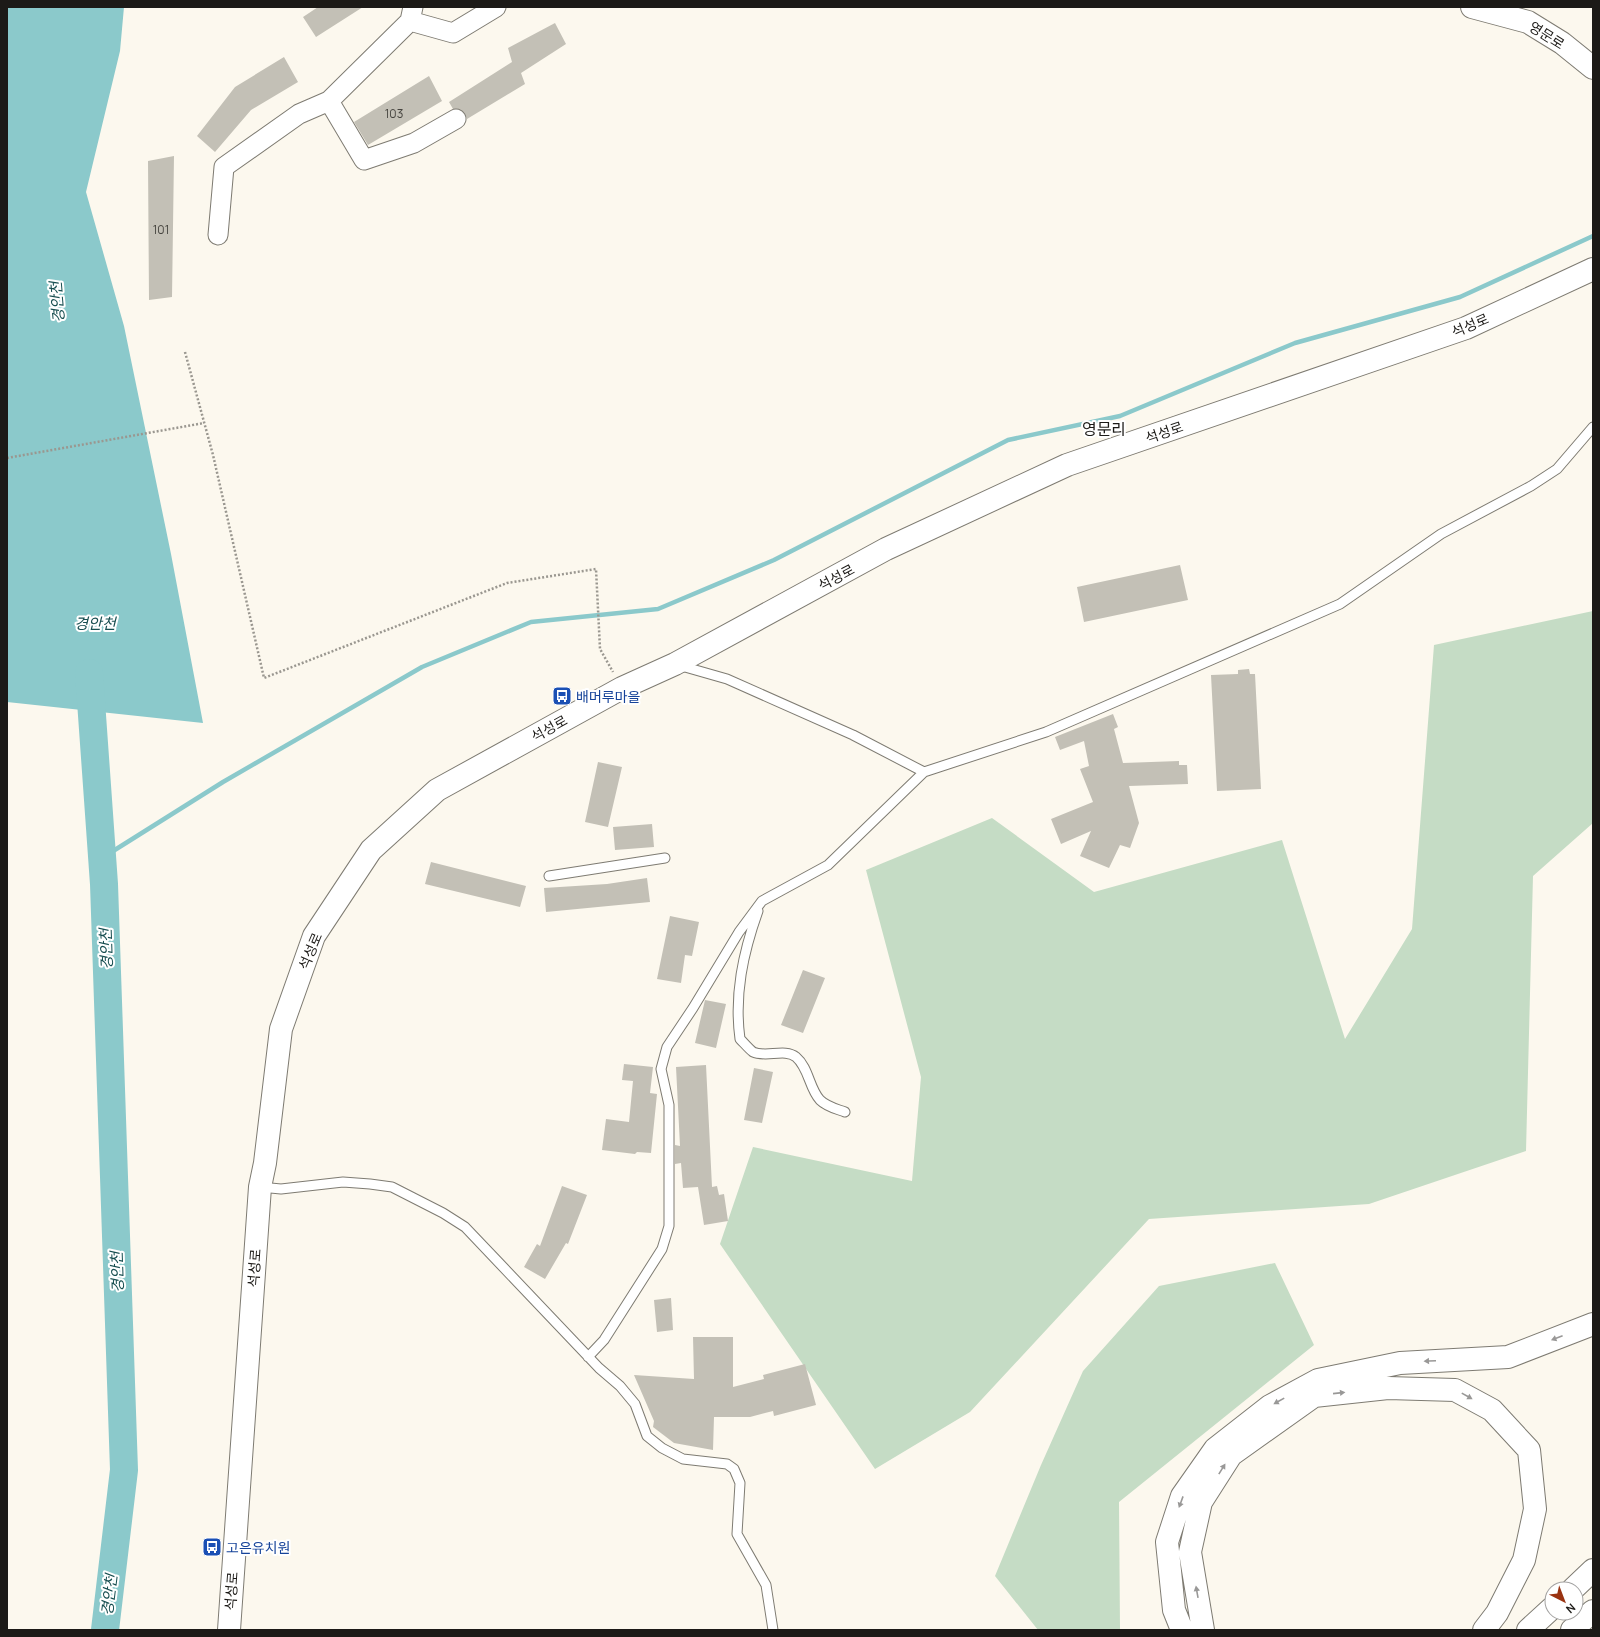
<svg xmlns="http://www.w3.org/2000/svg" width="1600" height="1637" viewBox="0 0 1600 1637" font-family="Manrope,'Noto Sans KR',sans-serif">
<rect width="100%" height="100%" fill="#fcf8ee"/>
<path fill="#c5dcc5" d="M1593,611v212l-60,53 -7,275 -157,53 -220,15 -179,193 -95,57 -155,-225 33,-97 159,34 9,-104 -55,-207 126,-52 102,74 188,-52 63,199 67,-110 22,-284z
M1275,1263l39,82 -195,157 1,128h-82l-43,-54 46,-111 42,-94 76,-85z"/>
<path fill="#8bc9cb" d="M7,7h117l-4,44 -34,141 38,134 47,228 32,169 -196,-21z"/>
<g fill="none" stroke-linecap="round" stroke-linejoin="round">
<path stroke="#8bc9cb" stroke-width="4.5" d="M102,858l121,-76 199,-115 109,-45 127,-13 116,-49 234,-120 112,-24 175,-73 165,-46 133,-61"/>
<path stroke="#8bc9cb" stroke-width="28" d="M89,673l15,211 20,586 -19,160"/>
</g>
<path fill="#c3c0b6" d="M318,7h45l-47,30 -13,-20z
M555,23l11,21 -45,29 4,11 -58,35 -5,-9 -9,-1 -4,-7 63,-40 -4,-14z
M284,57l14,25 -47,28 -36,42 -18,-16 38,-49z
M429,76l13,25 -74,44 -14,-23z
M174,156l-2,141 -23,3 -1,-139z
M1180,565l8,35 -104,22 -7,-35z
M1249,669l1,5h5l6,115 -44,2 -6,-116 27,-1v-4z
M1113,714l5,13 -4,2 9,34 56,-2v4h8l1,19 -59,2 10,37 -9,25 -10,-3 -11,23 -29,-12 11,-25 -30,13 -10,-25 42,-17 -13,-33 9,-3 -5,-25 -24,9 -5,-13z
M598,762l24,5 -14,60 -23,-5z
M652,824l2,23 -39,3 -2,-23z
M431,862l95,24 -6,21 -95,-23z
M647,878l3,24 -104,10 -2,-24 63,-4z
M670,916l29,6 -7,34 -7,-1 -4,28 -24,-4z
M803,970l22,8 -22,55 -22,-8z
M705,1000l21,4 -10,44 -21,-5z
M624,1064l29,3 -3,26 7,1 -6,59 -14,-1 -2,2 -33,-4 4,-31 23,3 4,-41 -11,-1z
M706,1065l6,122 5,-1 2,9 5,-1 4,27 -24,4 -6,-38 -15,1 -2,-25 -6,1v-19l5,1 -4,-79z
M754,1068l19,4 -11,51 -18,-3z
M562,1186l25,9 -19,49 -2,-1 -21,36 -21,-12 13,-23 3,2z
M671,1298l2,32 -16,2 -3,-32z
M693,1337h40v50l31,-8 -1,-4 42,-11 11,41 -42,11 -1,-5 -23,6h-36l-1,33 -39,-7 -21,-16 1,-6 -20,-46 60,4z"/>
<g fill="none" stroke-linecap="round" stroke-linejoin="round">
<g stroke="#7e7b72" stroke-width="11">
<path id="service" d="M678,665l49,14 126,56 71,37
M549,876l116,-18
M758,911c-15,42 -24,84 -18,128 4,4 9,10 13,13 13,6 32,-4 43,5 13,11 13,31 24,43 7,7 17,9 25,12
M260,1187l21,2 62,-7 27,2 22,3 51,26 22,14 134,141 21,18 15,18 12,32 15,12 21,11 44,5 7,5 6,14 -3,51 29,51 7,45
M588,1357l16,-17 58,-91 7,-23v-121l-8,-36 6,-22 26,-39 46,-76 23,-31 66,-36 96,-93 122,-40 294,-128 101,-70 90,-48 26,-17 36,-42"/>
</g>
<g stroke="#7e7b72" stroke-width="21">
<path id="minor" d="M413,7l-3,14 43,12 43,-26
M329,101l35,59 50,-17 42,-24
M218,235l6,-68 75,-53 30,-13 81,-80"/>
</g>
<g stroke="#7e7b72" stroke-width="24">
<path id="tertiary" d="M1472,7l56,15 34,21 31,25
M229,1630l31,-443 5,-24 16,-134 33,-93 57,-86 66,-60 185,-102 53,-24 211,-115 181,-84 399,-137 127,-59"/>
</g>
<g stroke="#7e7b72" stroke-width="24">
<path id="motorway" d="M1573,1589l20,-19
M1182,1630l-8,-20 -7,-68 15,-46 33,-47 55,-43 48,-26 82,-17 108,-6 85,-33
M1203,1630l-13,-78 11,-50 30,-47 83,-59 74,-8 67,2 37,20 37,40 6,59 -11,51 -27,53 -13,17
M1528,1630l24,-22
M1572,1630l21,-19"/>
</g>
<path stroke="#9a9790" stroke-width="2.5" stroke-dasharray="2 2" stroke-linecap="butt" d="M185,352l28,103 51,223 243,-95 89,-14 4,80 13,23
M7,458l197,-35"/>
<use href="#service" stroke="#fff" stroke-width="9"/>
<use href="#minor" stroke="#fff" stroke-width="19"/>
<use href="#tertiary" stroke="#fff" stroke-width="22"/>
<use href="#motorway" stroke="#fff" stroke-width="22"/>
</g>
<defs><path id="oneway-solid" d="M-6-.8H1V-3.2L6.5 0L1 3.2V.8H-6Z"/></defs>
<g fill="#999897">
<use href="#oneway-solid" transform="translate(1557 1338) rotate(159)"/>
<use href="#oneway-solid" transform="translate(1430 1361) rotate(177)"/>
<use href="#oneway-solid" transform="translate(1339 1393) rotate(-6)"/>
<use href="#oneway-solid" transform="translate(1467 1396) rotate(29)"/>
<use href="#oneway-solid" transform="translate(1279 1401) rotate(151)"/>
<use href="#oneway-solid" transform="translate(1222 1469) rotate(-58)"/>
<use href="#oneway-solid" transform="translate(1181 1502) rotate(110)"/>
<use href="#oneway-solid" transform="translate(1197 1592) rotate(-100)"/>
</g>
<defs>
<g id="bus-square" transform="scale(1)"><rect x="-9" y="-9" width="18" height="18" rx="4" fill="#1a4fb4" stroke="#fff"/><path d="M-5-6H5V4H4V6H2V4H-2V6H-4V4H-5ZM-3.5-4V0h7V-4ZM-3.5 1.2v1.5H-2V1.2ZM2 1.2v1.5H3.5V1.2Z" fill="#fff"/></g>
</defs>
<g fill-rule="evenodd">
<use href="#bus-square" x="562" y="696"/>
<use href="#bus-square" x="212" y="1547"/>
</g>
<g text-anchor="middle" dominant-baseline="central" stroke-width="4" stroke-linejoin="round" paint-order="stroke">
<g font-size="12" fill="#46443f">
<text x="394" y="113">103</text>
<text x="161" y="229">101</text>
</g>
<g font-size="14" fill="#1c1a17" stroke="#fff">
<text transform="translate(1547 35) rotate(32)">영문로</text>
<text transform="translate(1470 325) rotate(-23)">석성로</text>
<text transform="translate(1164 432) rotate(-19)">석성로</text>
<text transform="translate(836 577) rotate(-28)">석성로</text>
<text transform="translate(549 728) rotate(-29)">석성로</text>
<text transform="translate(310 951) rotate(-67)">석성로</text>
<text transform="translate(254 1268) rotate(-86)">석성로</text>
<text transform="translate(231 1591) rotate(-86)">석성로</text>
</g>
<g font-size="14" fill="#164399" stroke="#fff" text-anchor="start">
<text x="576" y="696">배머루마을</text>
<text x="226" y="1547">고은유치원</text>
</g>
<g font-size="15" font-style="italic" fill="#174e50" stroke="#fff">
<text transform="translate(57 302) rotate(-95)">경안천</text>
<text x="95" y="623">경안천</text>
<text transform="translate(106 949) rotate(-92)">경안천</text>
<text transform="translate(117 1272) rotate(-92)">경안천</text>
<text transform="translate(109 1595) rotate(-83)">경안천</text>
</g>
<g font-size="16" fill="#1c1a17" stroke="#fff">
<text x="1104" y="429">영문리</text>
</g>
</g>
<rect width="1600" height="1637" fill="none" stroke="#1c1a17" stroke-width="16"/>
<g transform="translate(1564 1601) rotate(138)"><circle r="19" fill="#ffffff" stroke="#a4a3a2"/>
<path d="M0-3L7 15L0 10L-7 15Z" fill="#9a3311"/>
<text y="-6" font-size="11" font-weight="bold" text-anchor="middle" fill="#1c1a17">N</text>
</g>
</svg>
